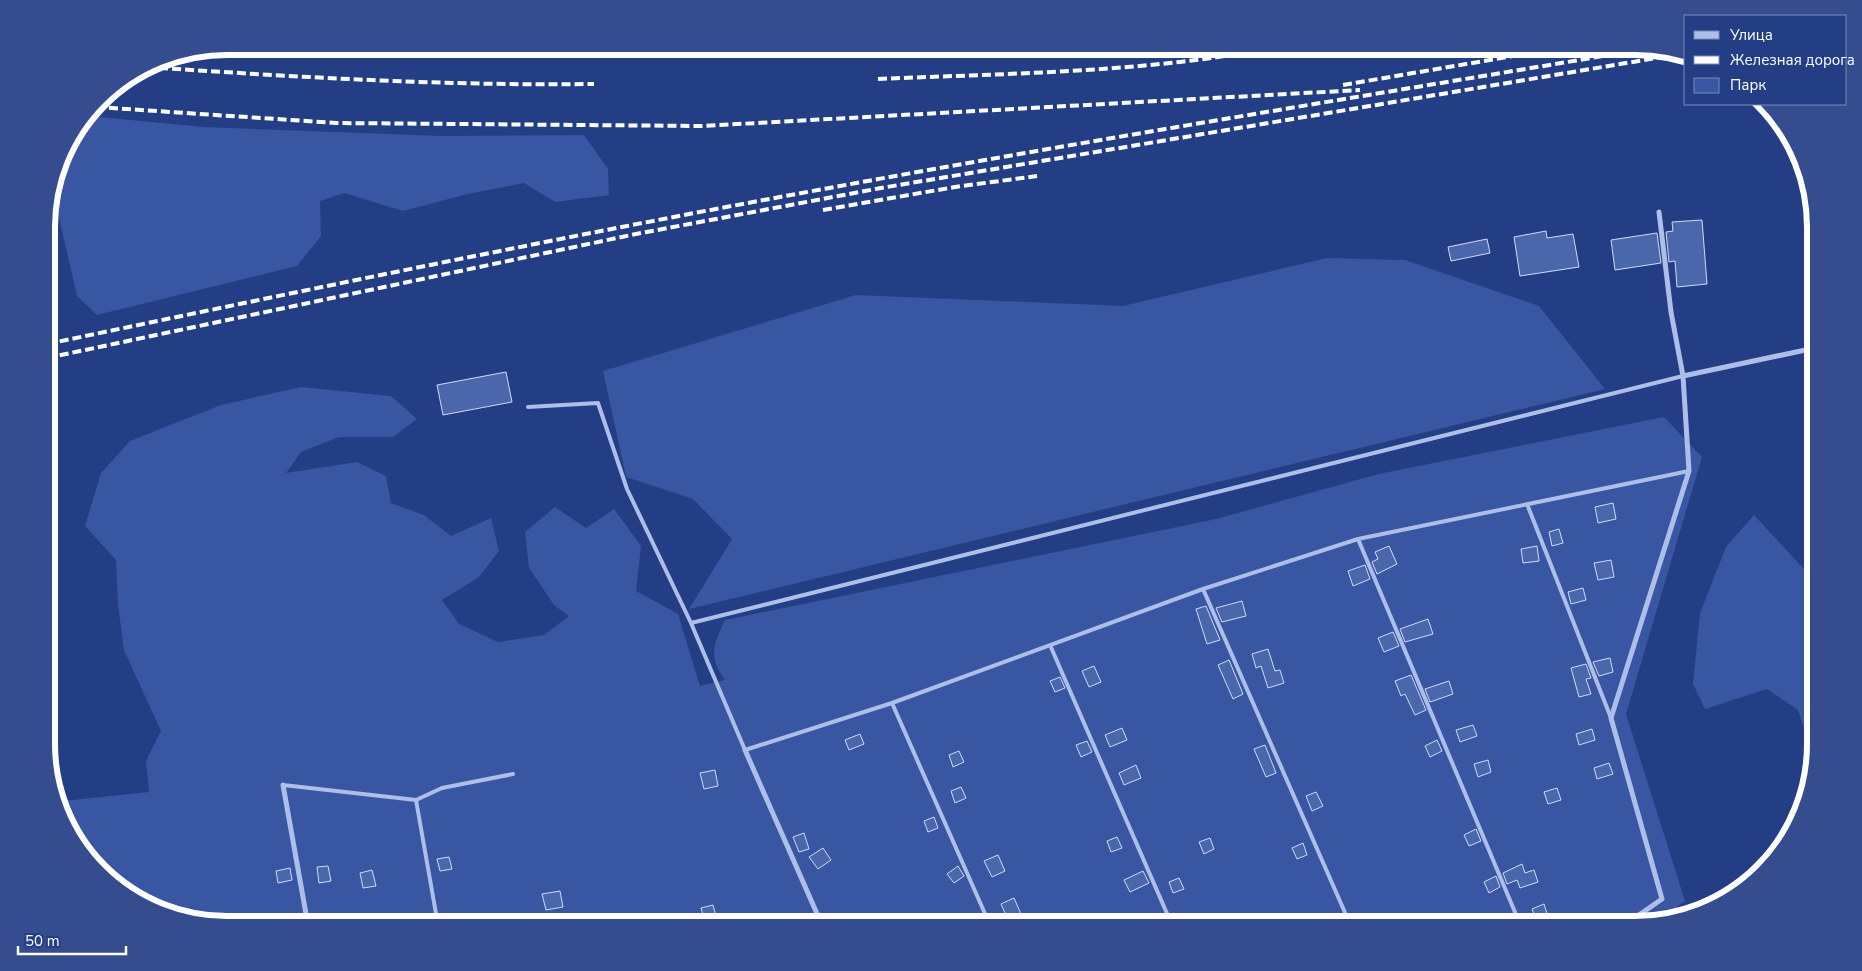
<svg xmlns="http://www.w3.org/2000/svg" width="1862" height="971" viewBox="0 0 1862 971" font-family="'Nunito Sans',sans-serif">
<rect width="100%" height="100%" fill="#233e84"/>
<path fill="#3856a1" d="M88,116l116,11 239,9 141,-1 24,34 1,26 -54,7 -31,-19 -56,11 -65,17 -59,-18 -24,8 1,35 -24,30 -200,49 -20,-19 -24,-105 12,-44z
M1327,258l78,2 134,46 66,83 -916,220 43,-70 -39,-40 -67,-22 -23,-106 253,-76 267,11z
M301,387l90,9 26,23 -24,18h-54l-38,15 -15,21 71,-11 29,14 5,27 33,12 27,21 40,-18 8,33 -20,26 -37,23 17,24 39,18 46,-7 25,-19 -15,-11 -25,-37 -4,-36 30,-25 31,21 28,-19 27,37 -5,45 42,23 22,72 25,-6c-17,-23 -12,-35 0,-60l491,-101 163,-45 285,-57 38,40 -76,257 59,187 -28,20 -11,3 -1419,1 -80,-19 -64,-52 -21,-53 87,-9 -3,-31 15,-30 -37,-81 -6,-45 -2,-45 -31,-34 16,-53 29,-32 91,-36z
M1754,515l61,66 1,163 -3,13 -15,-47 -31,-21 -62,20 -12,-25 7,-71 26,-66z"/>
<path fill="#4b67ac" stroke="#d0dbf6" d="M1702,220l5,64 -30,3 -2,-26 -6,1 -3,-30 7,-1 -1,-9z
M1546,231l1,7 26,-4 6,33 -59,9 -6,-39z
M1657,233l4,30 -46,7 -4,-30z
M1487,239l3,14 -39,8 -3,-14z
M506,372l6,30 -69,13 -6,-30z
M1613,503l3,16 -18,4 -3,-16z
M1559,529l4,14 -11,3 -3,-14z
M1389,546l8,18 -20,10 -5,-12 6,-3 -3,-7z
M1537,546l2,15 -16,2 -2,-14z
M1611,560l3,17 -16,3 -4,-17z
M1365,565l5,14 -17,7 -5,-15z
M1583,588l3,12 -15,4 -3,-12z
M1242,601l4,15 -24,6 -6,-14z
M1206,606l14,34 -13,4 -11,-35z
M1428,619l5,15 -28,8 -5,-13z
M1393,632l6,14 -15,6 -6,-14z
M1268,649l7,22 5,-1 4,13 -16,5 -7,-22 -5,2 -4,-14z
M1610,658l3,14 -14,4 -6,-14z
M1229,660l14,34 -10,5 -15,-34z
M1586,664l5,14 -5,1 5,15 -12,3 -8,-29z
M1094,666l7,16 -12,5 -7,-16z
M1411,675l15,35 -11,5 -10,-21 -4,2 -6,-15z
M1060,677l5,11 -10,4 -5,-11z
M1449,681l4,13 -23,8 -5,-13z
M1473,725l4,11 -17,6 -4,-12z
M1122,728l5,12 -17,7 -5,-12z
M1592,729l3,11 -16,5 -3,-11z
M860,734l4,10 -15,6 -4,-10z
M1437,740l5,11 -12,6 -5,-11z
M1087,741l5,11 -11,5 -5,-12z
M1265,745l11,28 -10,4 -12,-28z
M959,751l5,11 -11,5 -4,-12z
M1488,760l3,12 -13,5 -4,-13z
M1609,763l4,11 -16,5 -3,-11z
M1136,765l5,13 -17,7 -5,-12z
M715,770l3,16 -14,3 -4,-16z
M961,787l5,11 -11,5 -4,-12z
M1557,788l4,12 -13,4 -4,-12z
M1316,792l7,14 -11,5 -6,-15z
M934,817l4,11 -10,4 -4,-11z
M1476,829l5,12 -12,5 -5,-11z
M804,833l5,16 -10,3 -6,-15z
M1117,837l5,11 -11,4 -4,-11z
M1210,838l4,11 -10,5 -5,-12z
M1303,843l4,12 -10,4 -5,-11z
M823,848l8,12 -13,9 -9,-12z
M998,855l7,16 -13,6 -8,-16z
M449,857l3,12 -12,2 -3,-12z
M1522,864l3,9 9,-3 4,12 -18,6 -3,-8 -10,4 -4,-11z
M328,866l3,15 -12,2 -2,-16z
M958,866l6,10 -10,7 -7,-9z
M290,868l2,12 -14,3 -2,-12z
M372,870l4,16 -13,2 -3,-15z
M1143,871l6,12 -19,9 -6,-12z
M1496,876l4,11 -11,6 -5,-11z
M1179,878l5,11 -11,4 -4,-11z
M560,891l3,16 -17,3 -4,-16z
M1014,898l7,16 -13,6 -7,-16z
M1544,904l5,16 -11,4 -6,-15z
M713,905l4,15 -12,2 -4,-14z"/>
<g fill="none" stroke-linecap="round" stroke-linejoin="round">
<path stroke="#adbee8" stroke-width="4" d="M528,407l70,-4 29,86 64,134 54,127 147,-47 311,-114 155,-50 331,-68
M1527,504l84,214
M1358,539l162,385
M1203,589l147,335
M691,623l992,-247
M1050,645l122,280
M892,703l98,222
M283,785l133,15 26,-12 71,-14
M416,800l22,125
M82,849l2,5"/>
<path stroke="#adbee8" stroke-width="5" d="M1683,376l132,-28
M745,750l77,175
M283,785l25,140
M1626,924l36,-25 -51,-181 78,-247 -6,-95 -12,-64 -12,-100"/>
<path stroke="#fff" stroke-width="4" stroke-dasharray="9 4" stroke-linecap="butt" d="M146,67c151,10 297,19 448,17
M878,79c135,-6 271,-6 404,-33
M1343,85l229,-39
M96,107l240,16 366,3 658,-36
M823,210l132,-23 82,-11
M47,344c264,-55 528,-110 793,-158 268,-49 537,-92 805,-137
M47,358l589,-124 245,-46 793,-133"/>
</g>
<path d="M0 0H1862V971H0ZM227 55H1635A172 172 0 0 1 1807 227V744A172 172 0 0 1 1635 916H227A172 172 0 0 1 55 744V227A172 172 0 0 1 227 55Z" fill="#354d8e" fill-rule="evenodd"/>
<path fill="none" stroke="#fff" stroke-width="6" d="M227 55H1635A172 172 0 0 1 1807 227V744A172 172 0 0 1 1635 916H227A172 172 0 0 1 55 744V227A172 172 0 0 1 227 55Z"/>
<rect x="1684" y="15" width="162" height="90" fill="#233e84" stroke="#7b8bb5"/>
<rect x="1694" y="31" width="25" height="8" fill="#adbee8" stroke="#7b8bb5"/>
<text x="1730" y="40" font-size="15" fill="#ffffff">Улица</text>
<rect x="1694" y="56" width="25" height="8" fill="#ffffff" stroke="#7b8bb5"/>
<text x="1730" y="65" font-size="15" fill="#ffffff">Железная дорога</text>
<rect x="1694" y="78" width="25" height="15" fill="#3856a1" stroke="#7b8bb5"/>
<text x="1730" y="90" font-size="15" fill="#ffffff">Парк</text>
<path d="M18 946v8h108v-8" fill="none" stroke="#ffffff" stroke-width="2.5"/>
<text x="25" y="946" font-size="15" fill="#ffffff" stroke="#233e84" stroke-width="4" paint-order="stroke">50 m</text>
</svg>
